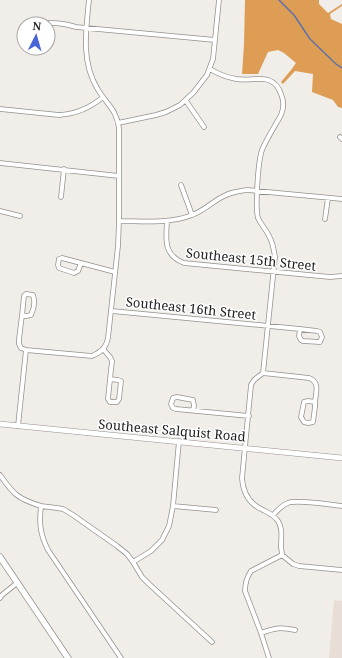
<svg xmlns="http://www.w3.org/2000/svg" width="342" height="658" viewBox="0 0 342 658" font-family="'Noto Serif',serif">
<rect width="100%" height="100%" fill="#f1ede9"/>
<path fill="#e8ded5" d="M334,600l8,1v57h-13z"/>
<path fill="#dd9d55" d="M245,0h74v4l9,9 14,-9v2l-12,8 1,5 11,5v84l-4,-1 -5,-7 -21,-8 1,-18 -18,-3 -12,13 -2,-2 10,-12 5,-7 -12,-10 -6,-3 -10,2 -10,22h-16l2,-30z"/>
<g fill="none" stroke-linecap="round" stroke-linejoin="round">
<path stroke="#6172a7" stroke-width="1.5" d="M279,0l15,15 16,24 26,25 6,4"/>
<g stroke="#94918d" stroke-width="5.5">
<path id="minor" d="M39,24c13,-2 24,-1 37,3l139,13
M210,69c8,5 16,8 26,10 18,3 37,-8 45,15 3,7 3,14 0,21 -6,11 -14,23 -19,35 -4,11 -7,57 -4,68 3,7 8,11 11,18 4,7 5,14 6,21l-12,116 -9,7 -3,5 -9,93c1,15 7,26 21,32 6,3 11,5 15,11 5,8 3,16 3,25 0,3 1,6 1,9
M186,101l18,26
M0,109l59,6c17,-1 31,-7 44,-18
M118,123l38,-8 10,-3 14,-7 13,-12 14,-18 6,-16 6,-59
M340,137l2,2
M0,163l119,13
M181,185l11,30
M61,197l3,-28
M0,211l20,5
M325,219l3,-21
M119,221c24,0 51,3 73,-6 12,-4 21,-14 32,-19 7,-4 15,-5 23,-6l95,9
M167,221c-1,18 -4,34 17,42l146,14 12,-1
M81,263l-3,8 -4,2 -15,-5 -1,-3 1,-6 3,-1 53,14
M26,294l7,1c2,6 1,14 -2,20l-5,1 -4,-1 2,-19z
M112,311l188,18
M22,315l-3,24v5l2,4 5,2 66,6c9,-4 14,-8 16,-18l10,-92 1,-25v-93c-3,-20 -13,-24 -22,-40 -16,-27 -11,-58 -8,-88
M300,329l17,2 3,1 2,5 -2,5 -17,-1 -2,-1 -2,-4z
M103,349l7,8 2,4 -2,18
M263,373l46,5c11,4 7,14 6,24
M110,379l8,1 3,1 -2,18 -2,3h-7l-2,-3z
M308,401l7,1v5l-2,15 -5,1 -4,-1 -3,-5 3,-15z
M193,410l1,-4 -1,-6 -16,-3 -4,1 -2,6 2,4 3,1 73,7
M18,426l8,-76
M0,475c13,19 18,24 41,31 -2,17 -1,28 7,44l73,108
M41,506l16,2 6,1 10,6 44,31 10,8 6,8 9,15 7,7 63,58
M173,506l43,4
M273,515c5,-5 9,-10 15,-12 10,-4 42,2 54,3
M282,555l11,9 6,2 43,4
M133,562l18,-11 11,-11 7,-14 4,-20 6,-65
M0,598l2,-3 15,-12
M261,633c14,-5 19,-6 34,-3
M269,658l-8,-25 -16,-42c0,-7 2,-14 6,-20l31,-16"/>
</g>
<g stroke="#94918d" stroke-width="6">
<path id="tertiary" d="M0,424l342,34"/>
</g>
<g stroke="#94918d" stroke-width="7">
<path id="secondary" d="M0,557l68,101"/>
</g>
<use href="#minor" stroke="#fff" stroke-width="4"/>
<use href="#tertiary" stroke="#fff" stroke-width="5"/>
<use href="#secondary" stroke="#fff" stroke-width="5.5"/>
</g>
<g text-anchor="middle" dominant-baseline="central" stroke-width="3" stroke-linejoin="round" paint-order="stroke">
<g font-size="13" fill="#1e1d1c" stroke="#fff">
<text transform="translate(251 259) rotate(6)">Southeast 15th Street</text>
<text transform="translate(191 308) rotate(6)">Southeast 16th Street</text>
<text transform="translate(172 430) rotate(5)">Southeast Salquist Road</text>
</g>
</g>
<g transform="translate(36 36) rotate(5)"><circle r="19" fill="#ffffff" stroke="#a5a5a4"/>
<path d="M0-3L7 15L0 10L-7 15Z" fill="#4a65d9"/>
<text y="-6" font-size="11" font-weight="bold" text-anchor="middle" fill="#1e1d1c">N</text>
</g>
</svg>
